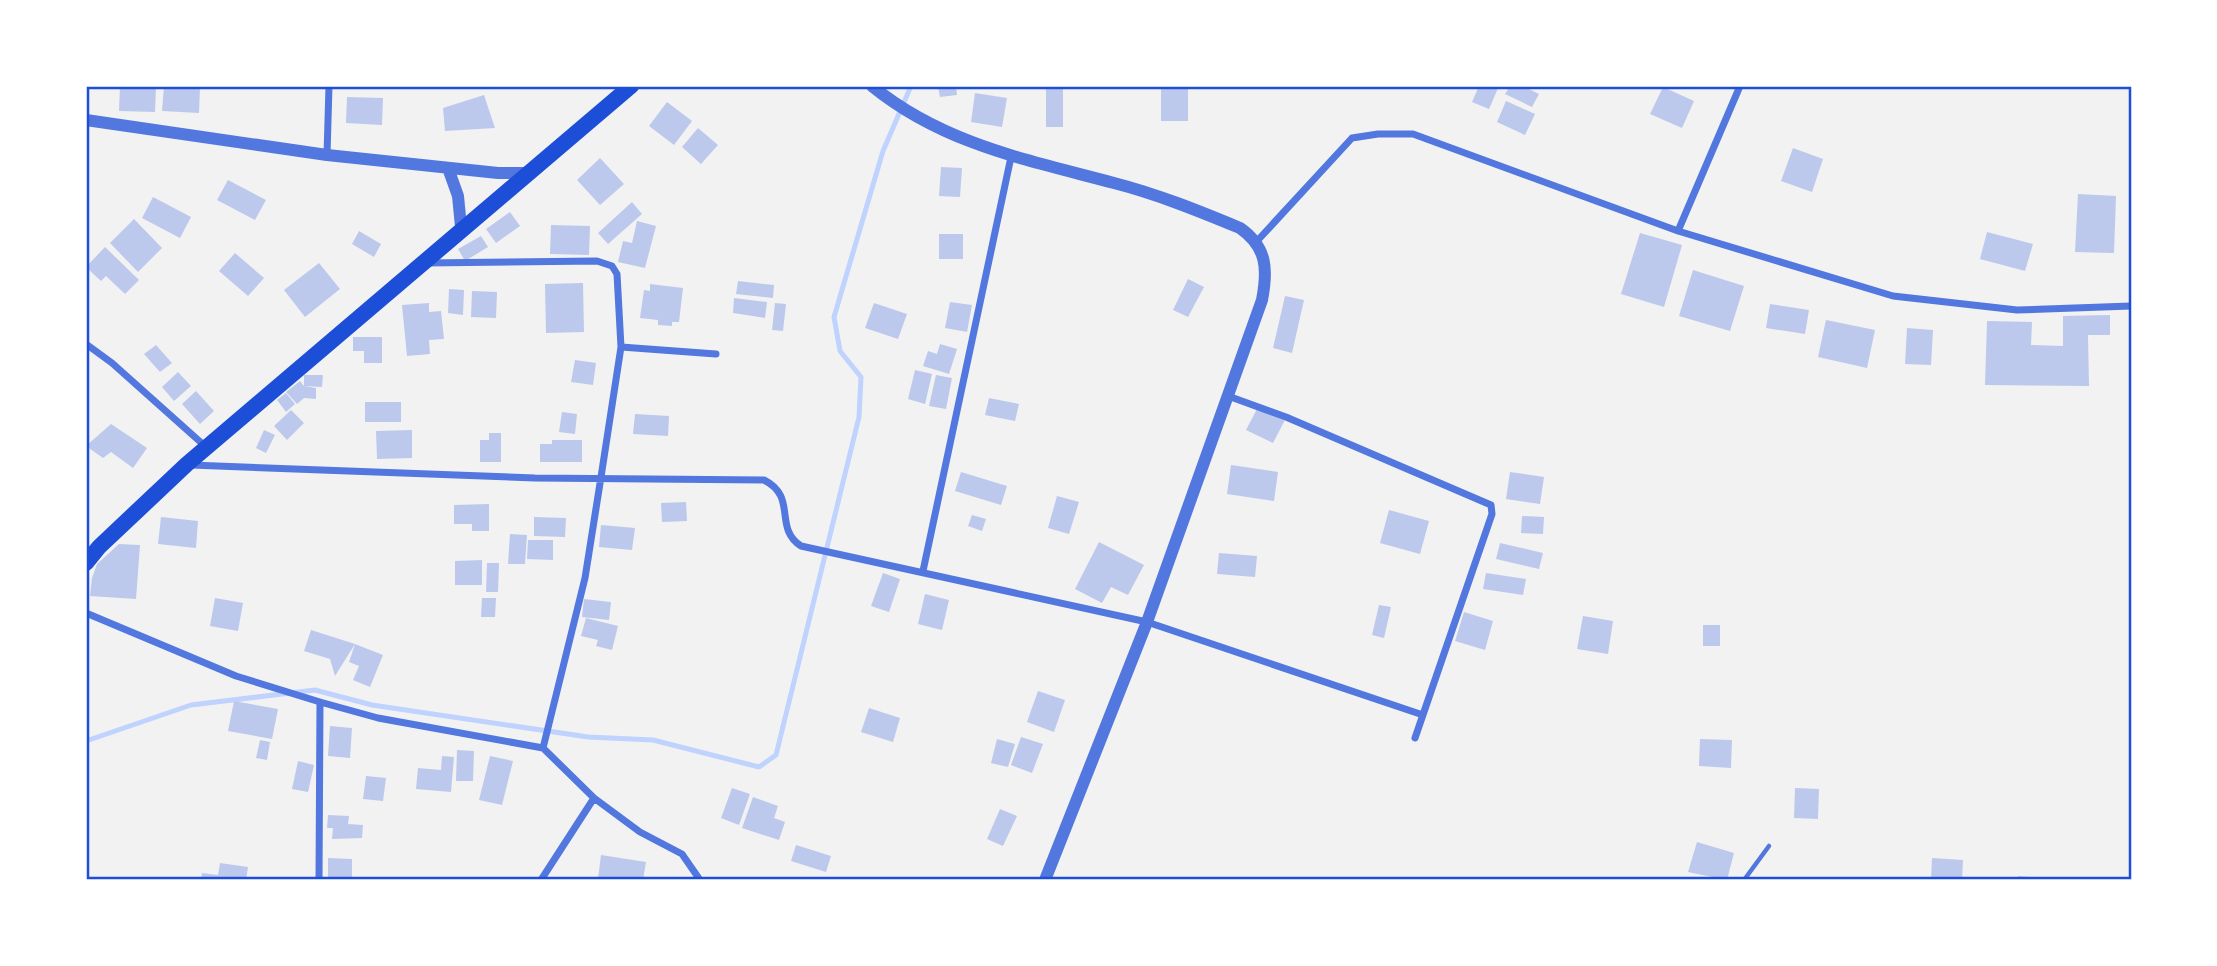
<svg xmlns="http://www.w3.org/2000/svg" width="2217" height="966" viewBox="0 0 2217 966" font-family="'Source Serif 4',serif">
<rect width="100%" height="100%" fill="#f2f2f2"/>
<g fill="none" stroke-linecap="round" stroke-linejoin="round">
<path stroke="#bfd3fe" stroke-width="5" d="M86,741l105,-36 124,-15 57,15 216,32 65,3 106,27 17,-12 83,-338 2,-40 -21,-26 -6,-34 49,-166 28,-65"/>
</g>
<path fill="#bdc9ec" d="M120,86h36l-1,26 -36,-1z
M164,86l36,1 -1,26 -37,-2z
M938,86h18l1,9 -17,2z
M1479,86h20l-10,23 -17,-7z
M1510,86h13l16,8 -7,13 -27,-13z
M1663,87l31,14 -12,27 -32,-14z
M1046,88h17v39h-17z
M1161,88h27v33h-27z
M975,93l32,5 -5,29 -31,-5z
M484,95l11,33 -50,3 -2,-23z
M347,97l36,1 -1,27 -36,-2z
M1506,101l29,13 -10,21 -28,-13z
M667,102l25,19 -18,24 -25,-19z
M698,128l20,17 -17,19 -19,-17z
M1793,148l30,11 -11,33 -31,-11z
M600,158l24,26 -24,21 -23,-25z
M941,167l21,1 -2,29 -21,-1z
M228,180l38,20 -11,20 -38,-20z
M2078,194l38,2 -2,57 -39,-1z
M153,197l38,20 -11,21 -38,-20z
M632,202l10,12 -34,30 -10,-11z
M510,212l10,14 -24,17 -10,-14z
M134,219l28,29 -24,24 -28,-29z
M637,221l19,5 -11,42 -27,-6 5,-21 9,2z
M551,225l39,1 -1,29 -39,-1z
M359,231l22,13 -7,13 -22,-13z
M1987,232l46,12 -8,27 -45,-12z
M1640,233l42,12 -18,62 -43,-13z
M939,234h24v25h-24z
M481,236l7,11 -23,14 -7,-12z
M105,247l34,33 -14,14 -19,-18 -5,5 -15,-14z
M235,253l29,25 -16,18 -29,-25z
M319,263l21,26 -35,28 -21,-27z
M1693,270l51,16 -14,45 -51,-15z
M1188,279l16,8 -16,30 -15,-7z
M738,281l36,4 -1,13 -37,-4z
M583,283l1,49 -38,1 -1,-49z
M650,284l33,4 -4,34h-7v4l-14,-1v-5l-18,-2 4,-28 6,1z
M449,289l15,1 -1,25 -15,-2z
M472,291l25,1 -1,26 -25,-1z
M1285,296l19,4 -12,53 -19,-5z
M734,298l33,4 -2,16 -32,-5z
M950,302l22,3 -5,27 -22,-4z
M429,303v9l12,-1 3,28 -15,1 1,14 -23,2 -5,-51z
M775,303l11,1 -3,27 -11,-1z
M874,303l33,11 -9,25 -33,-11z
M1770,304l39,6 -4,24 -39,-6z
M2110,315v20h-22l1,51 -104,-1 2,-64 45,1 -1,23 32,1v-30z
M1826,320l49,10 -8,38 -49,-11z
M1907,328l26,2 -2,35 -26,-1z
M353,337h29v26h-18v-12h-11z
M940,344l17,5 -8,25 -26,-8 5,-15 9,3z
M156,345l16,18 -12,9 -16,-18z
M575,360l21,3 -3,22 -22,-3z
M915,370l17,4 -7,30 -17,-5z
M178,372l13,14 -17,15 -12,-14z
M304,375h19l-1,12 -18,-1 12,2v11l-12,-1 -7,6 -11,-12 14,-11 4,5z
M936,375l16,3 -6,31 -17,-3z
M196,391l18,20 -14,13 -18,-20z
M286,393l9,11 -9,8 -9,-12z
M989,398l30,6 -4,17 -30,-6z
M365,402h36v20h-36z
M1258,407l27,13 -12,23 -27,-13z
M291,410l13,13 -17,17 -13,-14z
M562,412l15,2 -2,20 -16,-2z
M635,414l34,2 -1,20 -35,-2z
M111,424l36,24 -14,20 -22,-16 -8,6 -17,-12z
M264,430l11,5 -9,18 -10,-5z
M412,430v28l-35,1 -1,-28z
M489,433h12v29h-21v-22h9z
M552,440h30v22h-42v-18h12z
M1231,465l47,7 -4,29 -47,-7z
M961,472l46,14 -6,19 -46,-14z
M1510,472l34,5 -4,27 -34,-5z
M1057,496l22,6 -10,32 -21,-6z
M686,502l1,19 -25,1 -1,-19z
M489,504v27h-17v-7h-18v-19z
M1389,510l40,11 -9,33 -40,-11z
M972,515l14,4 -4,12 -14,-5z
M1522,516l22,1 -1,17 -22,-1z
M161,517l37,4 -2,27 -38,-4z
M534,517l32,1 -1,19 -31,-1z
M601,525l34,3 -3,22 -33,-3z
M510,534l17,1 -2,29h-17z
M528,540h25v20l-26,-1z
M1099,542l45,23 -16,30 -17,-8 -9,16 -27,-14z
M1500,543l43,10 -4,16 -43,-10z
M119,544l21,1 -4,54 -46,-3 2,-18 5,-14z
M1219,553l38,3 -2,21 -38,-3z
M482,560v25h-27v-24z
M487,563h12l-1,29h-12z
M883,573l17,6 -11,33 -18,-6z
M1486,573l40,6 -3,16 -40,-6z
M925,594l24,6 -7,30 -24,-6z
M215,598l28,5 -5,28 -28,-5z
M482,598h14l-1,19h-14z
M584,599l27,3 -2,18 -27,-3z
M1379,605l12,2 -7,31 -12,-3z
M1464,612l29,9 -8,29 -30,-9z
M1583,616l30,5 -5,33 -31,-5z
M586,618l32,8 -6,24 -16,-4 2,-6 -17,-4z
M1703,625h17v21h-17z
M311,630l44,14 -20,32 -5,-17 -26,-8z
M355,644l28,11 -13,32 -17,-7 6,-14 -10,-4z
M1038,691l27,9 -11,32 -27,-10z
M234,701l44,8 -6,30 -44,-8z
M869,708l31,10 -7,24 -32,-10z
M330,726l22,2 -2,30 -22,-2z
M1021,737l22,7 -11,29 -21,-8z
M997,739l18,5 -7,23 -17,-4z
M1700,739l32,1 -1,28 -32,-2z
M260,740l10,2 -3,18 -11,-2z
M457,750l17,1 -1,30h-17z
M442,756l12,1 -3,35 -35,-3 2,-21 23,2z
M490,756l23,5 -11,44 -23,-5z
M298,761l16,4 -6,27 -16,-3z
M366,776l20,2 -3,23 -20,-2z
M732,788l18,6 -11,31 -18,-7z
M1795,788l24,1 -1,30 -24,-1z
M753,797l25,9 -4,12 11,4 -6,18 -37,-12z
M1000,809l17,7 -14,30 -16,-7z
M328,815l21,1 -1,8 15,1 -1,13 -30,1 1,-11h-6z
M1697,842l37,11 -7,27 -39,-8z
M796,845l35,11 -5,16 -35,-11z
M601,855l45,7 -3,18 -45,-1z
M328,858l24,1v21h-24z
M1932,858l31,2 -1,20h-31z
M220,863l28,4 -2,13h-45l1,-7 16,2z
M2018,876l28,2v2h-28z"/>
<g fill="none" stroke-linecap="round" stroke-linejoin="round">
<path stroke="#5277de" stroke-width="4.5" d="M1744,880l25,-34"/>
<path stroke="#5277de" stroke-width="7" d="M327,155l2,-69
M1678,231l62,-145
M1258,240l94,-102 26,-4h35l265,97 215,65 124,14 114,-4
M426,263l171,-2 15,5 5,8 4,73 -20,130 -16,101 -42,170
M86,344l26,19 94,84
M621,347l95,7
M1228,396l58,21 205,88 1,9 -77,224
M191,465l344,13 229,2c34,17 9,48 37,66l346,76 276,93
M923,571l88,-414
M86,613l150,63 84,26 58,16 165,30 51,50 46,34 42,22 18,26
M319,880l1,-178
M541,880l53,-82"/>
<path stroke="#5277de" stroke-width="12" d="M872,86c71,58 156,74 242,97 43,11 85,28 126,45 27,19 28,41 22,72l-115,322 -102,258
M86,120l241,35 171,18h29
M448,168l10,28 3,31"/>
<path stroke="#1d4ed8" stroke-width="16" d="M86,563l13,-16 88,-83 444,-378"/>
</g>
<rect width="2217" height="966" fill="none" stroke="#ffffff" stroke-width="175"/>
<rect x="88" y="88" width="2042" height="790" fill="none" stroke="#1d4ed8" stroke-width="2.5"/>
</svg>
